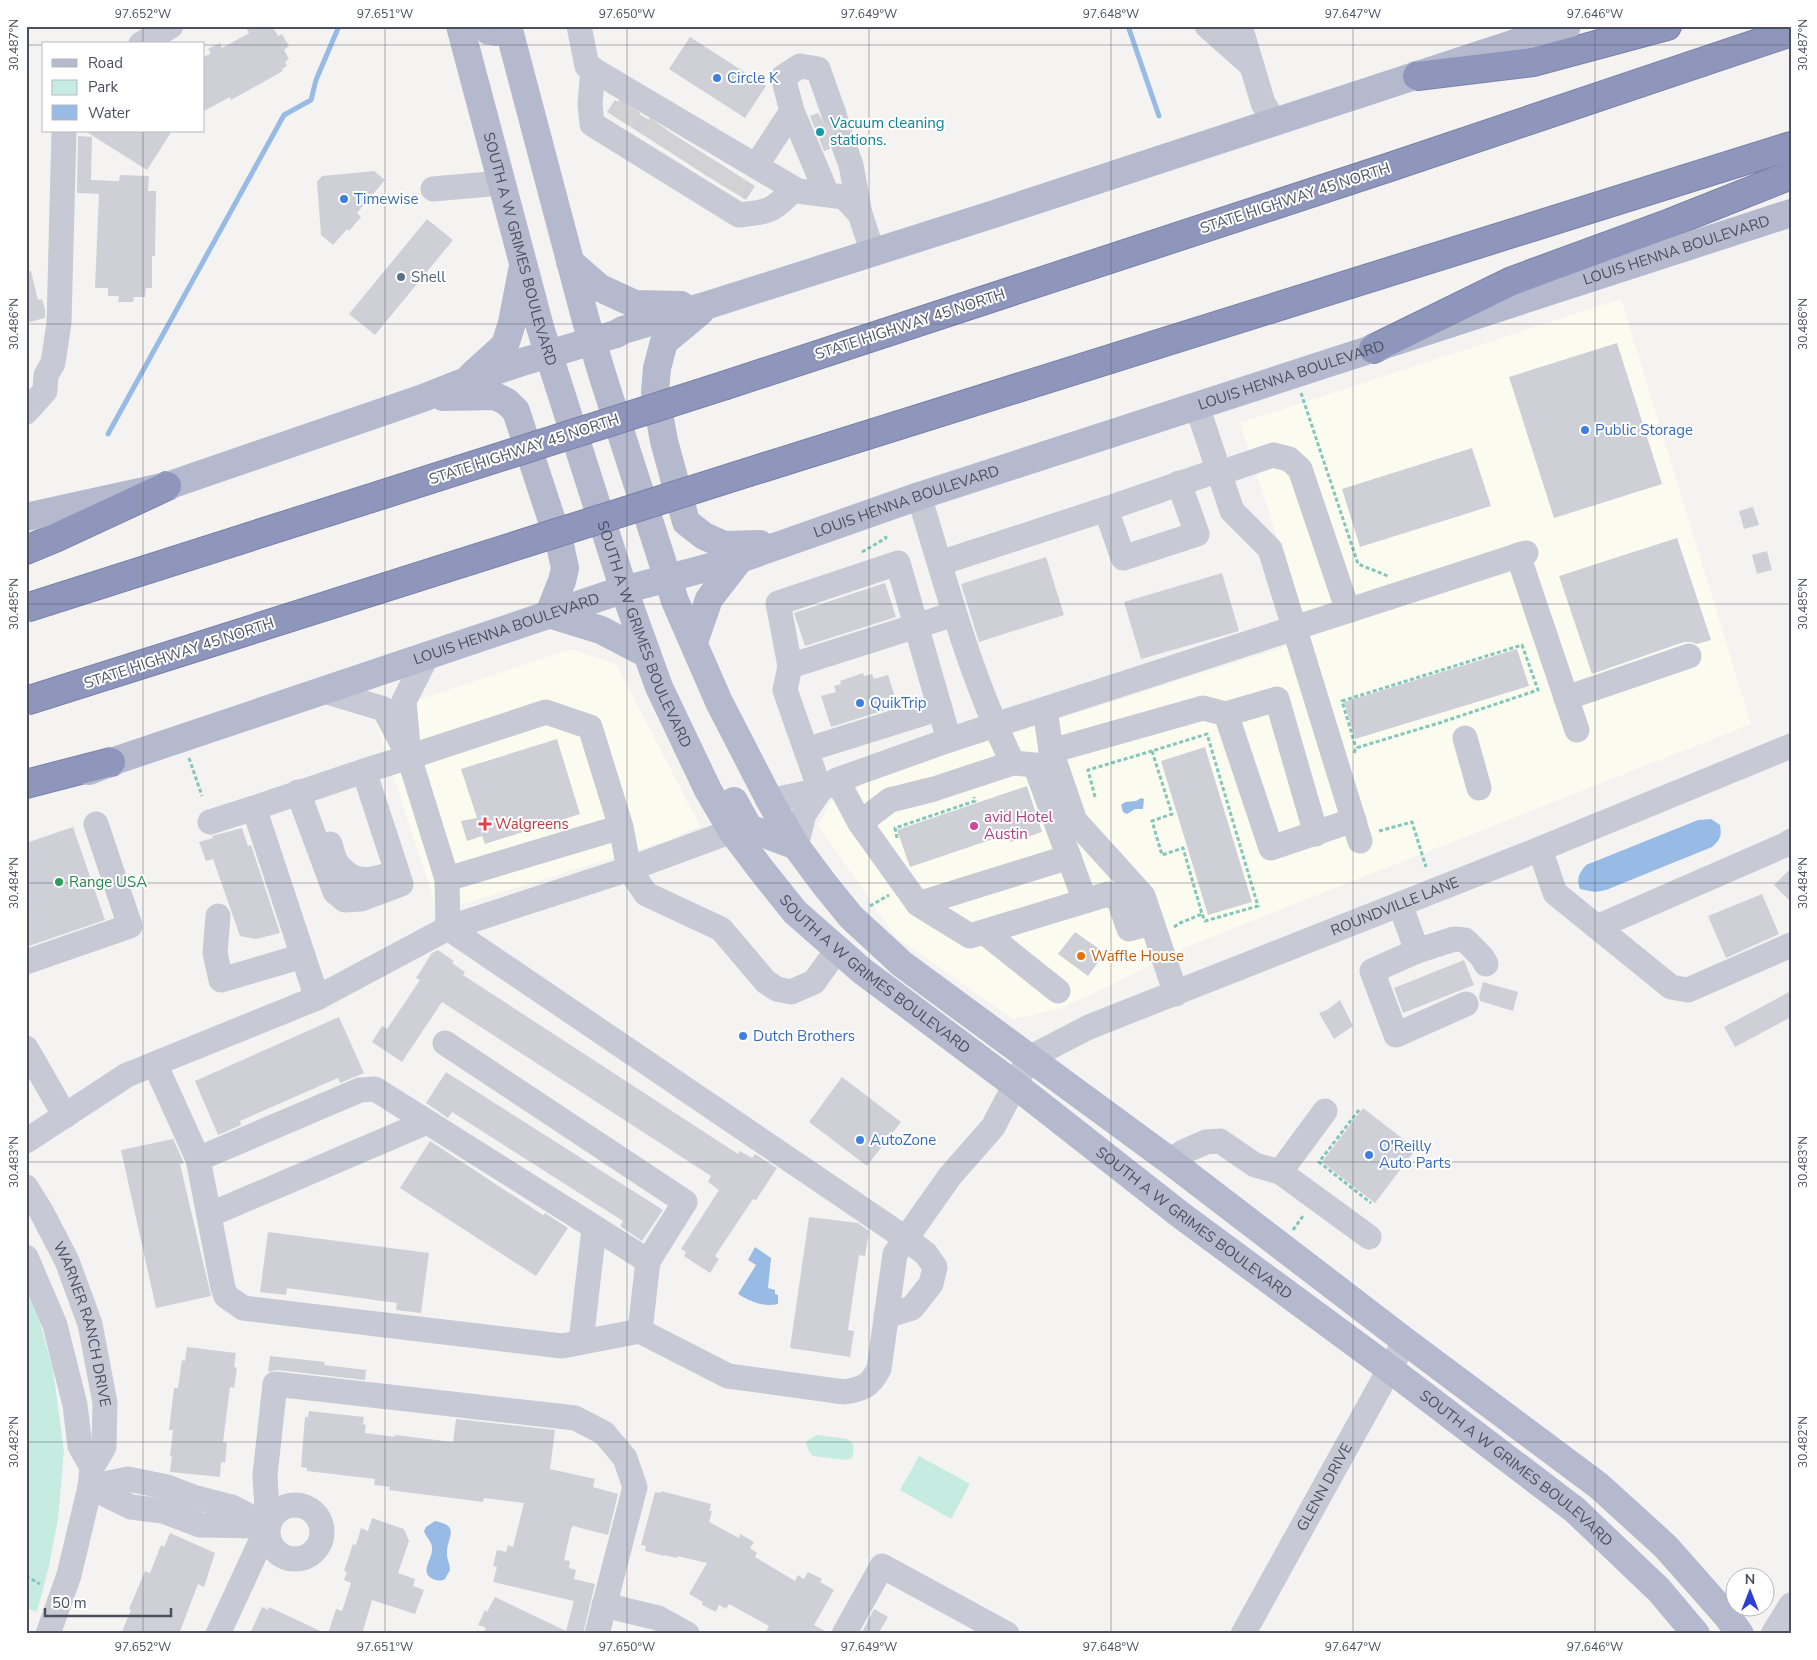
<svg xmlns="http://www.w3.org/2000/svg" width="1817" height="1660" viewBox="0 0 1817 1660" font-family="'Nunito Sans',sans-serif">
<rect width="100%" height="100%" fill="#f4f3f2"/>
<path fill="#fbfbef" d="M1621,299l130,425 -565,223 -83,42 -44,20 -46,10 -117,-82 -78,-112 14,-25 46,-24 432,-137 -70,-216z
M571,649l45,15 84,162 -34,15 -228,71 -65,-197z"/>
<path fill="#c6ece1" d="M26,1285l11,27 16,57 11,82 -6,68 -9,47 -12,46 -11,-4z
M817,1435l30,4c9,4 7,11 5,19l-7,2 -32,-4 -3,-3 -4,-10 2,-3z
M919,1456l51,28 -19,35 -51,-29z"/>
<path fill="#97bbe5" d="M1141,798l3,1 -1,10h-8l-8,5 -4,-2 -2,-7 4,-3 11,-1z
M1711,819l9,6c2,11 0,15 -8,22l-106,43 -11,2 -15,-3c-4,-11 -1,-15 6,-24l112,-45z
M755,1247l16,11 -3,30 7,2v4l3,1v9c-15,3 -27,-2 -40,-10l18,-29 -8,-5z
M435,1521c27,5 11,17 12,33 0,6 3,10 3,16l-5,9c-4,2 -7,2 -12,0 -14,-6 -1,-20 -1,-29 1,-8 -6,-12 -8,-19l2,-4z"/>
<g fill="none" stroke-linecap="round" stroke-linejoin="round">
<path stroke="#97bbe5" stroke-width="5" d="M1128,26l31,90
M108,434l176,-319 27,-15 5,-20 23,-54"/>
</g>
<path fill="#cfd0d7" d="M245,26h27l6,10 4,-2 7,12 -5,4 5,9 -4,3 2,4 -5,3 1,2 -52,29 -1,-3 -26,14v-54l7,-4 -3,-4 12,-6 2,5 27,-15z
M690,37l76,49 -21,32 -76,-49z
M615,100l53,31 87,55 -9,14 -139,-88z
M818,113l7,12 7,3h6l7,-5 2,7 -8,-1 -7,4 -3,8 1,8 -6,2 -14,-35z
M85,131h87l-25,39z
M78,136l14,1 -1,43 28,1 1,-6 29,1 -1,15h8l-1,65h-3v32h-6l-1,9h-11l-1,5h-15l1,-6h-11v-8h-13l4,-94 -22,-1z
M374,171l11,9 -28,33 4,4 -12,14 -2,-2 -14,16 -12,-10 -4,-53 5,-6z
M427,219l26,21 -78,95 -26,-21z
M31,271l7,29 4,-1 3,10v9l-19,5v-51z
M1617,343l45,141 -108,34 -45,-141z
M1472,448l19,58 -131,41 -18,-58z
M1753,507l6,18 -15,4 -5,-18z
M1677,538l34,102 -14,4 -6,-2h-7l-92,32 -33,-98z
M1767,551l5,19 -15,4 -5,-19z
M1046,557l18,58 -85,27 -18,-58z
M1222,573l17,58 -98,28 -17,-57z
M885,583l11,34 -91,29 -11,-33z
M1517,649l12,37 -174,53 -11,-37z
M863,673l1,3 8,-2 2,5 14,-4 10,31 -67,21 -10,-31 15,-4 -2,-6 7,-2 -1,-3z
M557,739l23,75 -95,30 -3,-8 -15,5 -6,-20 16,-3 -16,-49z
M1205,747l47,155 -44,13 -47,-154z
M1027,786l15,46 -31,10 -3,-8 -98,33 -13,-37z
M73,827l32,93 -79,27v-104z
M242,828l6,18 3,-1 29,88 -24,6 -16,-3 -27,-77 -7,2 -7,-19 14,-4 -1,-2z
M1791,868v34l-17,-17z
M1762,894l17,40 -53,24 -18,-42z
M1075,932l30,21 -17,23 -30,-22z
M438,950l16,11 -2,2 13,9 -2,3 275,179 2,-3 12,7 3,-4 22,14 -21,32 -3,-1 -38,57 4,3 -9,14 -26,-17 2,-4 -5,-3 38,-59 -11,-8 3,-6 -269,-174 -40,60 -30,-20 10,-16 5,3 33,-49 -4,-2 16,-25z
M1464,960l10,25 -71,28 -9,-25z
M1483,982l35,10 -5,19 -33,-10 -1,-4z
M1791,991v26l-56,30 -11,-20z
M1340,1000l13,26 -19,13 -15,-26 8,-3z
M339,1017l25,56 -24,10 -2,-5 -98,43 1,4 -23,10 -23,-54z
M446,1072l217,138 -21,31 -22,-15 3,-5 -171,-109 -4,6 -22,-15z
M842,1077l59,45 -34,44 -58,-44z
M1363,1108l53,41 -41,54 -53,-41z
M173,1139l11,24 -4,1 31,132 -55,12 -35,-158z
M430,1141l113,74 2,-2 23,15 -32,48 -136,-88z
M809,1217l49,6 11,8 -4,25 -6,-1 -11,75 6,1 -4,26 -60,-9z
M268,1232l161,21 -8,60 -25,-3 1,-7 -110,-15 -1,7 -26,-3z
M187,1347l49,6 -2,14 3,1 -3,20 -4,-1 -7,55 4,1 -2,20 -4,-1 -1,15 -50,-5 2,-16h-2l3,-26h-4l5,-42h4l4,-28 3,1z
M270,1356l55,6 -1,3 42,5 -1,10 -88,-10 -9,2z
M309,1411l55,6 -1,7 3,1 -1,8 30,4v-2l58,7 3,-23 99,11 -5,39 45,10 -2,8 25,7 -10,41 -35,-9 -2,3 -7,31 6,1 -1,7 7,2 -2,9 21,5 -12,50h-100l3,-6 -8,-3 7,-15 2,2 8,-15 71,34 8,-30 -81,-19 4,-15 -4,-1 4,-16 9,2 2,-7 5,2 11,-44 -40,-5 -1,4 -94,-12 1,-3 -16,-2 1,-6 -68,-8v-3l-6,-1 4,-50h3z
M661,1491l50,13 -2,7h3l-3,11 30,16 1,-4 14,8 -4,6 7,5 -2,4 40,24 3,-6 6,4 4,-7 14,7 -2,3 14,8 -20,35 16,9h-65l4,-8 -40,-22 -3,5 -7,-4 -3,7 -14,-7 1,-3 -14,-8 18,-31 -30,-7v2l-13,-3v1l-19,-5 1,-5 -5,-1 14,-53 6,1z
M372,1518l32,11 5,12 -11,32 17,6 -2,7 11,4 -9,24 -43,-14 -10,34h-34l8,-25 6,2 9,-28 -7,-3 3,-8 -3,-1 9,-27 3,1 5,-17 7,3z
M170,1533l45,20 -11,34 -6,-3 -19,50h-58l10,-24 -2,-1 16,-38 5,2 11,-28 3,2z
M262,1607l6,3 1,-3 58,27h-77z
M874,1609l14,8 -10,17h-17z"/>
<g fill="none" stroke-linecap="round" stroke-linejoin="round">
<path stroke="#d2d2d4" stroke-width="25" stroke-dasharray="25 12" stroke-linecap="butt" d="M834,114l9,29
M621,120l9,-14
M650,139l10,-14
M667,150l9,-14
M684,161l9,-14
M699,171l9,-14
M714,180l9,-14
M730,190l8,-14"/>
<g stroke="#7a81a7" stroke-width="30">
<path id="highway" d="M1417,76l116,-14 134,-36
M1373,349l139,-68 158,-58 121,-48
M726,385l664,-218 401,-135
M749,472l1042,-326
M26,550l29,-12 112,-52
M26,784l85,-22"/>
</g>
<path stroke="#81c7bb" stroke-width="3" stroke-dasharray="4 2.5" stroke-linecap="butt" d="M1301,393l57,171 30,12
M862,552l24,-14 -1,-3
M1354,753l2,-5 83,-25 99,-33 -16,-45 -180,56 14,47
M189,758l13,38
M1095,797l-7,-27 64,-19
M1379,831l33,-9 14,45
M897,838l-2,-10 80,-27 -1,-4
M870,906l19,-11
M1174,927l6,-4 22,-9 -19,-66 -21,7 -10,-34 20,-7 -20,-63 55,-17 51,172 -53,15 -3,-7
M1359,1110l-40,52 52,41
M1293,1230l10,-14
M26,1576l14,8"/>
<g stroke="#c7cad5" stroke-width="25">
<path d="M579,26l8,40 211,125 46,6 16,17 13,39"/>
<path d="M1207,26l45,40"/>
<path d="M1240,26l23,77 12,20"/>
<path d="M141,44l30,-18"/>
<path d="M593,69l-3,35 2,20 147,91c30,-3 34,-4 55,-26"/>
<path d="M843,143l8,22 9,49"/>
<path d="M756,166l36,-55"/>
<path d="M433,189l68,-6"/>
<path d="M827,194l-35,-83 -9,-34 17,-11 18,3 16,45"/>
<path d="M1197,406l35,105 38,38 90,292"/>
<path d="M26,412l19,-21 1,-16 7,-12 6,-40 5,-192"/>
<path d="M1220,473l53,-18 16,4 11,10 48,142"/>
<path d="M1179,483l18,51 -74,24 -17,-49 113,-39"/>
<path d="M919,496c28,90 51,182 94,267l22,2 50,136"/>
<path d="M1518,555l59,175"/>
<path d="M940,563l166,-54"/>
<path d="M790,666l164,-52"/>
<path d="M324,691l60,18 25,48 -5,-56 23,-45"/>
<path d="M1566,698l123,-42"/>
<path d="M1045,709l6,42 24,70 68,75 33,98"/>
<path d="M1226,714l45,134 83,-28"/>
<path d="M1465,738l14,50"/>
<path d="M806,750l134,-42"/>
<path d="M1051,751l152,-43 23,6 51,-15 39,135"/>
<path d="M837,780l23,43 58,81 52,32 138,-42 11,6 10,29 23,-6"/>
<path d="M820,790l-35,-100 5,-24 -12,-63 120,-40 51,177"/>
<path d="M298,792l37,100 10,8 16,-1 40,-15 -37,-113"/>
<path d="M770,801l50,-11 17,-10 112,-40 577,-187"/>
<path d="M210,822l44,-14"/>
<path d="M860,823l30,-23 44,-11 79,-26"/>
<path d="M621,827l-174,52 -38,-122 137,-45 44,15 31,100 8,42 17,25 75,35 45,53 11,7 14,3 23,-10 23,-32"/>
<path d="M330,844c2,6 4,17 9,22 17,20 34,14 55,7"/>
<path d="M796,846l8,-32 16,-24"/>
<path d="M1540,849l15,44 116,94 17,3 103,-45"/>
<path d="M447,879l1,49 181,-59 103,-38"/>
<path d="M918,904l151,-47"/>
<path d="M1400,904l17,47 37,-12 11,1 17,17 4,7"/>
<path d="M218,916l-3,37 6,27 82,-24"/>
<path d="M1597,927l190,-83 4,-3"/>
<path d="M984,932l74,59"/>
<path d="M1417,951l-45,20 24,64 70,-31"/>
<path d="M26,962l104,-36 -34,-102"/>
<path d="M317,998l131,-70 457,310 21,16 9,13 -4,17 -19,24 -26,8"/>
<path id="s1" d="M445,1043l240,159 -37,59 -8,70 88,45 116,16c19,-3 26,-6 35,-23l16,-115 55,-78 43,-49 36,-69 60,-31 451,-178 251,-103"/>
<path d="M26,1048l39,68"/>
<path d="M155,1064l43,95 162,-69 15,-1 273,172"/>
<path d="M26,1141l101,-66 190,-77 -63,-190 110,-37 45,-14"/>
<path d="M198,1159l25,129 3,8 17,12 319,38 78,-15"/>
<path d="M1170,1161l13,-9 23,-10 14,-1 35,24 25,7 89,65"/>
<path d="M1280,1172l45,-61"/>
<path id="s2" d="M26,1187l15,24 26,50 23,63 15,79 -1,44 -12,20 -2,20 -21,88 -21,59"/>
<path d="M209,1215l218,-93"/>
<path d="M26,1257l29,68 20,80 5,41 12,21"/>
<path d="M581,1342l13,-113"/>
<path d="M90,1487l38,-8 39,8 26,10 39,10 36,19"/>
<path d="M90,1487l41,20 32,4 37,14 63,1"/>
<circle cx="295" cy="1532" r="27"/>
<path d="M604,1605l54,13 29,16"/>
<path d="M218,1634l50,-108 -3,-51 10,-91 300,34 29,15 21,25 10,29 -38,147"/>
<path d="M844,1634l38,-68 125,68"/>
<path id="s3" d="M1243,1634l162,-293"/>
<path d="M1773,1634l18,-29"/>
</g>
<g stroke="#b5b9cd" stroke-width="28">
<path id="s4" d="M460,26l80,301 84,263 35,97 49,103 24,41 31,41 32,40 66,58 154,115 167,131 209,154 184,140 84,80 37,44"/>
<path d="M486,26l3,5 7,1 13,-2"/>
<path d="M508,26l78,295 17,56 72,224 44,101 51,99 26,45 29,39 26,32 51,47 268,197 235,180 194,145 67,61 61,69 13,18"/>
<path d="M570,262l30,26 35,16 46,1"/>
<path d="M700,312l-36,30 -7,26 -2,24 9,49 22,81 18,14 20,9 36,-1"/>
<path d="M472,375l33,-30 7,-22 10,-52"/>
<path d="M443,397l52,-1 12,6 9,9 44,134 5,23 -3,13 -13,33"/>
<path d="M26,517l141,-31 256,-88 43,-17 56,-19 94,-28 7,-4 85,-25 286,-91 573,-188"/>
<path d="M549,614l52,16 46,24"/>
<path d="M694,642l15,-43 31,-40"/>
<path id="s5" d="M89,771l22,-9 505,-170 124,-33 179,-63 872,-283"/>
<path d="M734,801l15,27 47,18"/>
</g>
<use href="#highway" stroke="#8f96bb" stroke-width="28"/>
<g stroke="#7a81a7" stroke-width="30" stroke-linecap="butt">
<path id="highway-bridge" d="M26,608l700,-223
M26,701l723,-229"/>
</g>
<use href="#highway-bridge" stroke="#8f96bb" stroke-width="28"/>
</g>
<path fill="none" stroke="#4b4f5e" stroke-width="1" stroke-opacity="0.45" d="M143,26v18M385,26v1608M627,26v1608M869,26v1608M1111,26v1608M1353,26v1608M1595,26v1608M26,45h18M204,45h1587M143,131v1503M26,324h1765M26,604h1765M26,883h1765M26,1162h1765M26,1442h1765"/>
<g fill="#3f7fe0" stroke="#fff" stroke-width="2">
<circle cx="717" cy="78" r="5"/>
<circle cx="344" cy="199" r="5"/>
<circle cx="1585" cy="430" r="5"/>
<circle cx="860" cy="703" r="5"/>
<circle cx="743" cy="1036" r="5"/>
<circle cx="860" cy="1140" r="5"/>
<circle cx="1369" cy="1155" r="5"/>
</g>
<circle fill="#0f9aa8" stroke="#fff" stroke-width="2" cx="820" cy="132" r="5"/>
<circle fill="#5c6f8a" stroke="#fff" stroke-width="2" cx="401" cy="277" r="5"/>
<path fill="#e0444e" stroke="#fff" stroke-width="2" d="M482.5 816.5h5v5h5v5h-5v5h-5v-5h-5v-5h5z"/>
<circle fill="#d1479c" stroke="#fff" stroke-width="2" cx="974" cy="826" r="5"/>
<circle fill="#2e9e5b" stroke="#fff" stroke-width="2" cx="59" cy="882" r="5"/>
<circle fill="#e8710a" stroke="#fff" stroke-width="2" cx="1081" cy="956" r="5"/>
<g text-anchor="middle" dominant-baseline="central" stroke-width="4" stroke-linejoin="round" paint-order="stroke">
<g font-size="15" fill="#366cbe" stroke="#fff" text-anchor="start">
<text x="727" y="78">Circle K</text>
<text x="354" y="199">Timewise</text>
<text x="1595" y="430">Public Storage</text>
<text x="870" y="703">QuikTrip</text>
<text x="753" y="1036">Dutch Brothers</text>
<text x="870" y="1140">AutoZone</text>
<text x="1379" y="1146">O'Reilly<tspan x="1379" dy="17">Auto Parts</tspan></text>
</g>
<g font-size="15" fill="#0d838f" stroke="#fff" text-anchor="start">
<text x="830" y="123">Vacuum cleaning<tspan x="830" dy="17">stations.</tspan></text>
</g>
<g font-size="15" fill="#4b4f5e" stroke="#fff">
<text transform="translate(1295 198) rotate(-18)">STATE HIGHWAY 45 NORTH</text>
<text stroke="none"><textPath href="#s4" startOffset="231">SOUTH A W GRIMES BOULEVARD</textPath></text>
<text stroke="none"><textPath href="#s5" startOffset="1671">LOUIS HENNA BOULEVARD</textPath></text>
<text transform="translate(910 324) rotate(-18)">STATE HIGHWAY 45 NORTH</text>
<text stroke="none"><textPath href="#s5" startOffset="1266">LOUIS HENNA BOULEVARD</textPath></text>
<text transform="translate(524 449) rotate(-18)">STATE HIGHWAY 45 NORTH</text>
<text stroke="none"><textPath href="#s5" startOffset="861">LOUIS HENNA BOULEVARD</textPath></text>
<text stroke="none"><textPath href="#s5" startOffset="441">LOUIS HENNA BOULEVARD</textPath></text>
<text stroke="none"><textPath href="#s4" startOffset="636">SOUTH A W GRIMES BOULEVARD</textPath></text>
<text transform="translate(179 653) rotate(-18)">STATE HIGHWAY 45 NORTH</text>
<text stroke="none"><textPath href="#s1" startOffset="1439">ROUNDVILLE LANE</textPath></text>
<text stroke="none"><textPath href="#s4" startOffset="1056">SOUTH A W GRIMES BOULEVARD</textPath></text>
<text stroke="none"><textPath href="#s4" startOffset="1461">SOUTH A W GRIMES BOULEVARD</textPath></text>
<text stroke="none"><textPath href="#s2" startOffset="150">WARNER RANCH DRIVE</textPath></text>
<text stroke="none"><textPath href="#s4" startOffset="1866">SOUTH A W GRIMES BOULEVARD</textPath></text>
<text stroke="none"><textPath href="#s3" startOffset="168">GLENN DRIVE</textPath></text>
</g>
<g font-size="15" fill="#4e5e75" stroke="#fff" text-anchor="start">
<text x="411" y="277">Shell</text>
</g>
<g font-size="15" fill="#b23c85" stroke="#fff" text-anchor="start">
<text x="984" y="817">avid Hotel<tspan x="984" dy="17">Austin</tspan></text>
</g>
<g font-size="15" fill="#be3a42" stroke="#fff" text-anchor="start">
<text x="495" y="824">Walgreens</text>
</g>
<g font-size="15" fill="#27864d" stroke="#fff" text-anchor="start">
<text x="69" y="882">Range USA</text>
</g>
<g font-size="15" fill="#c56008" stroke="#fff" text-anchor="start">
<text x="1091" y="956">Waffle House</text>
</g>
</g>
<rect width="1817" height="1660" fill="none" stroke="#ffffff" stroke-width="55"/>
<rect x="42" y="42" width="162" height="90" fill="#ffffff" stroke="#b7b9bf"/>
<rect x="52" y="59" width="25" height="8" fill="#b5b9cd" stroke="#b7b9bf"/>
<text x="88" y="68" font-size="15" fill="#4b4f5e">Road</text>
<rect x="52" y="80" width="25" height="15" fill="#c6ece1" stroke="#b7b9bf"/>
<text x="88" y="92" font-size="15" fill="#4b4f5e">Park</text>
<rect x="52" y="105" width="25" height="15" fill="#97bbe5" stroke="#b7b9bf"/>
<text x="88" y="118" font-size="15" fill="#4b4f5e">Water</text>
<g transform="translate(1750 1592)"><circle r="24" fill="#ffffff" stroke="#b7b9bf"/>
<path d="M0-4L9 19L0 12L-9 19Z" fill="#2c3fd4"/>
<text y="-8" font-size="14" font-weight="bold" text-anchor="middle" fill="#4b4f5e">N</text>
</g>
<path d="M45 1608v8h126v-8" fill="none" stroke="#4b4f5e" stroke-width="2.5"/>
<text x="52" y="1608" font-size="15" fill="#4b4f5e" stroke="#ffffff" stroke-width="4" paint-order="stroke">50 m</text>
<rect x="28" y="28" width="1762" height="1604" fill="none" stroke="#4b4f5e" stroke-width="2"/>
<g font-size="12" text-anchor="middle" fill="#4b4f5e">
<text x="143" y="18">97.652°W</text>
<text x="385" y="18">97.651°W</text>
<text x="627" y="18">97.650°W</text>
<text x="869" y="18">97.649°W</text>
<text x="1111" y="18">97.648°W</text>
<text x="1353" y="18">97.647°W</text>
<text x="1595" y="18">97.646°W</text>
<text transform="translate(14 45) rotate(-90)" y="4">30.487°N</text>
<text transform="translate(1803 45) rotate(-90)" y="4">30.487°N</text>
<text transform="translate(14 324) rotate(-90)" y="4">30.486°N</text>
<text transform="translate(1803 324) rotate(-90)" y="4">30.486°N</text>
<text transform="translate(14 604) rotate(-90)" y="4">30.485°N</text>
<text transform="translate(1803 604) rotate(-90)" y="4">30.485°N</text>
<text transform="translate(14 883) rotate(-90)" y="4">30.484°N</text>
<text transform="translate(1803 883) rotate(-90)" y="4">30.484°N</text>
<text transform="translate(14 1162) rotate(-90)" y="4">30.483°N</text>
<text transform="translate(1803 1162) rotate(-90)" y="4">30.483°N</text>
<text transform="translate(14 1442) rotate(-90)" y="4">30.482°N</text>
<text transform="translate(1803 1442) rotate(-90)" y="4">30.482°N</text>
<text x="143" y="1651">97.652°W</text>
<text x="385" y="1651">97.651°W</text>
<text x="627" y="1651">97.650°W</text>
<text x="869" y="1651">97.649°W</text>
<text x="1111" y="1651">97.648°W</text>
<text x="1353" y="1651">97.647°W</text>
<text x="1595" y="1651">97.646°W</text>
</g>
</svg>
